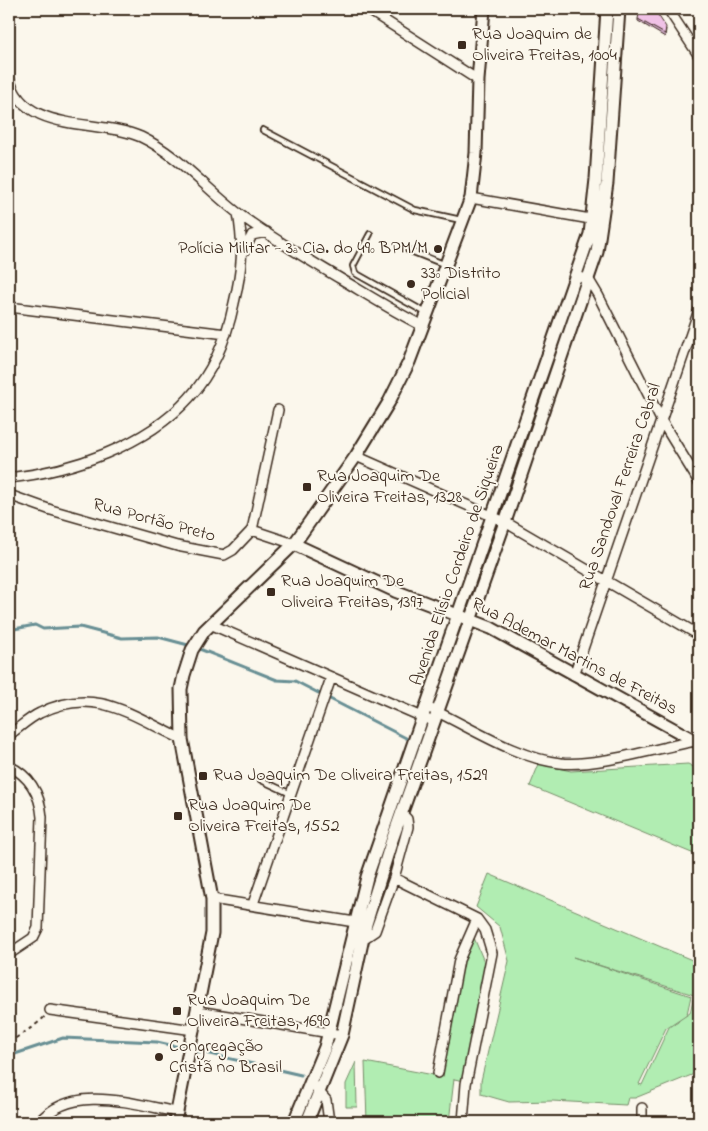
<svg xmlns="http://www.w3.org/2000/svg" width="708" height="1131" viewBox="0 0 708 1131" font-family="'Indie Flower',sans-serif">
<rect width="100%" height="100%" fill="#fbf7ec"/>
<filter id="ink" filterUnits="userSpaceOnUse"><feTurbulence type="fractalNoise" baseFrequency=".02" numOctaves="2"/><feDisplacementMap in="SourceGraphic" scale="10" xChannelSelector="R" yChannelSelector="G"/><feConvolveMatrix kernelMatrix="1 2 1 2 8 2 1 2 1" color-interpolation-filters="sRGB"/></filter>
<g filter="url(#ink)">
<path fill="#b1edb2" stroke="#768c68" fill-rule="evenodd" d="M539,764l32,7 117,-7 11,6v86l-169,-70z
M489,874l210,89v109l-64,26h-7l-2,7 -74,-4 -43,1 -28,-8v-13l28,-120 -9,-34 -24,-20zM573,957l121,38 -4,18 -21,14 -27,58 -3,-1 27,-56 21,-14 4,-18z
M472,933l13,31 -20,117 -11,-2 -5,43h-82l-2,-60 79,15 -2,-2 20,-115z
M356,1062l1,45h-11v-23z"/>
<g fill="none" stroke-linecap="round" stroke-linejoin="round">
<path stroke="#678f94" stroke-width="3" d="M9,630l26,-5 8,4 37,-2 42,11 36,-1 34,9
M197,648l80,32 18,1 111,57
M9,1056l54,-18 94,4 144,33"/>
<g stroke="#3b2a1e" stroke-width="8">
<path id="lane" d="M263,130l152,80 46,10
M370,234l-17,32 2,7 73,41
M408,250l38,15
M261,780l30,14"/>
</g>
<g stroke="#3b2a1e" stroke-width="12">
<path id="street" d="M367,9l111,71
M668,9l31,47
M9,77c13,58 90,41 132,60 38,18 65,52 98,77 32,24 67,44 102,65 27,16 54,33 82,47
M471,198l125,22
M244,251l8,-16 14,-3
M577,276l12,4 9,15 63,125 38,62
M9,307l217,27
M356,456l149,66 194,113
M9,478c62,-7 137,-32 180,-80 24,-26 38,-61 45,-95 8,-33 10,-56 4,-90
M9,495l42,15 126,36 47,9 9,-5 19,-20 26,-120
M252,530l42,14
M210,624l217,95
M574,675l125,-365
M427,707c40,18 88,51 133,56 36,4 97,-15 135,-22
M9,735c10,-7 20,-17 31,-22 55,-28 92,3 142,26
M9,766c21,10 31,28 33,51l-4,111 -5,10 -24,16
M394,878l83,41 8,11 7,23 -26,131 -3,38
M212,899l149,24
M253,904l78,-226
M363,939l12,-8 19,-53 14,-51 -1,-8 -6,-6
M50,1010l144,20
M198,1011l144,24
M438,1073l21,-113 18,-41
M312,1084l14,16 3,22
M642,1108v14
M39,1122c33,-39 94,-18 138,-10"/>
</g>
<g stroke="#3b2a1e" stroke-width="15">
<path id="secondary" d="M294,544l101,47 96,37 208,115
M175,1122l37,-189v-34l-30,-160 -1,-50 3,-14 8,-25 12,-19 90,-87 62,-88 33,-54 20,-40 62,-164 5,-45 2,-73 6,-71
M294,1122l31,-75 42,-170 223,-643 6,-55 11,-170
M307,1122l35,-87 24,-111 25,-81 114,-321 92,-270 10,-69 12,-174"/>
</g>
<path stroke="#3b2a1e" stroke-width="2" stroke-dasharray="4 4" stroke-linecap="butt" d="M9,1043c11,-9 28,-17 36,-27"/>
<use href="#lane" stroke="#fbf7ec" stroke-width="4.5"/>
<use href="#street" stroke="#fbf7ec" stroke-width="9"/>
<use href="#secondary" stroke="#fbf7ec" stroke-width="11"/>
</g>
<path fill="#cea7c6" stroke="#3b2a1e" d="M638,19l28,10 -1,8 -27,-16z"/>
<path fill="#f0c2e6" stroke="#3b2a1e" d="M640,9h14l12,18 -1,7 -27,-15z"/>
</g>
<g fill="#3b2a1e" stroke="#fbf7ec" stroke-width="2">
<rect x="457" y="40" width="10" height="10" rx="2.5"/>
<circle cx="438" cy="249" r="5"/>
<circle cx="411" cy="284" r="5"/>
<rect x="302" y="482" width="10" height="10" rx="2.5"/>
<rect x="266" y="587" width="10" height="10" rx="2.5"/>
<rect x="198" y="771" width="10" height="10" rx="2.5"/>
<rect x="173" y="811" width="10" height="10" rx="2.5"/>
<rect x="172" y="1006" width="10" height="10" rx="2.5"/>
<circle cx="159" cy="1057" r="5"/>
</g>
<g text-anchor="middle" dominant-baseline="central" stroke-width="4" stroke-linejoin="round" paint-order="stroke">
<g font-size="18" fill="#3b2a1e" stroke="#fbf7ec" text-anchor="start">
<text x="472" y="35">Rua Joaquim de<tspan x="472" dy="21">Oliveira Freitas, 1004</tspan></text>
<text x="428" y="249" text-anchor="end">Polícia Militar - 3ª Cia. do 49º BPM/M</text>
<text x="421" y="274">33º Distrito<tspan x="421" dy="21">Policial</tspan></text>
<text x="317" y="477">Rua Joaquim De<tspan x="317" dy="21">Oliveira Freitas, 1328</tspan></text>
<text x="281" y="582">Rua Joaquim De<tspan x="281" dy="21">Oliveira Freitas, 1397</tspan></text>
<text x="213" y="776">Rua Joaquim De Oliveira Freitas, 1529</text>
<text x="188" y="806">Rua Joaquim De<tspan x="188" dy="21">Oliveira Freitas, 1552</tspan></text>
<text x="187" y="1001">Rua Joaquim De<tspan x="187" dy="21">Oliveira Freitas, 1690</tspan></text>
<text x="169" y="1047">Congregação<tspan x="169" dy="21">Cristã no Brasil</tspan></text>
</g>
<g font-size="18" fill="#3b2a1e" stroke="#fbf7ec">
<text transform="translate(621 487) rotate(-71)">Rua Sandoval Ferreira Cabral</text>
<text transform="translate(154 521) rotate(15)">Rua Portão Preto</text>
<text transform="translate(458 565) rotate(-71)">Avenida Elísio Cordeiro de Siqueira</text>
<text transform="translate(574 657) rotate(28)">Rua Ademar Martins de Freitas</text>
</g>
</g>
<rect width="708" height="1131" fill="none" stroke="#fbf7ec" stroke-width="30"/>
<rect x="15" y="15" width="678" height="1101" fill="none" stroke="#3b2a1e" stroke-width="2" filter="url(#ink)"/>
</svg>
